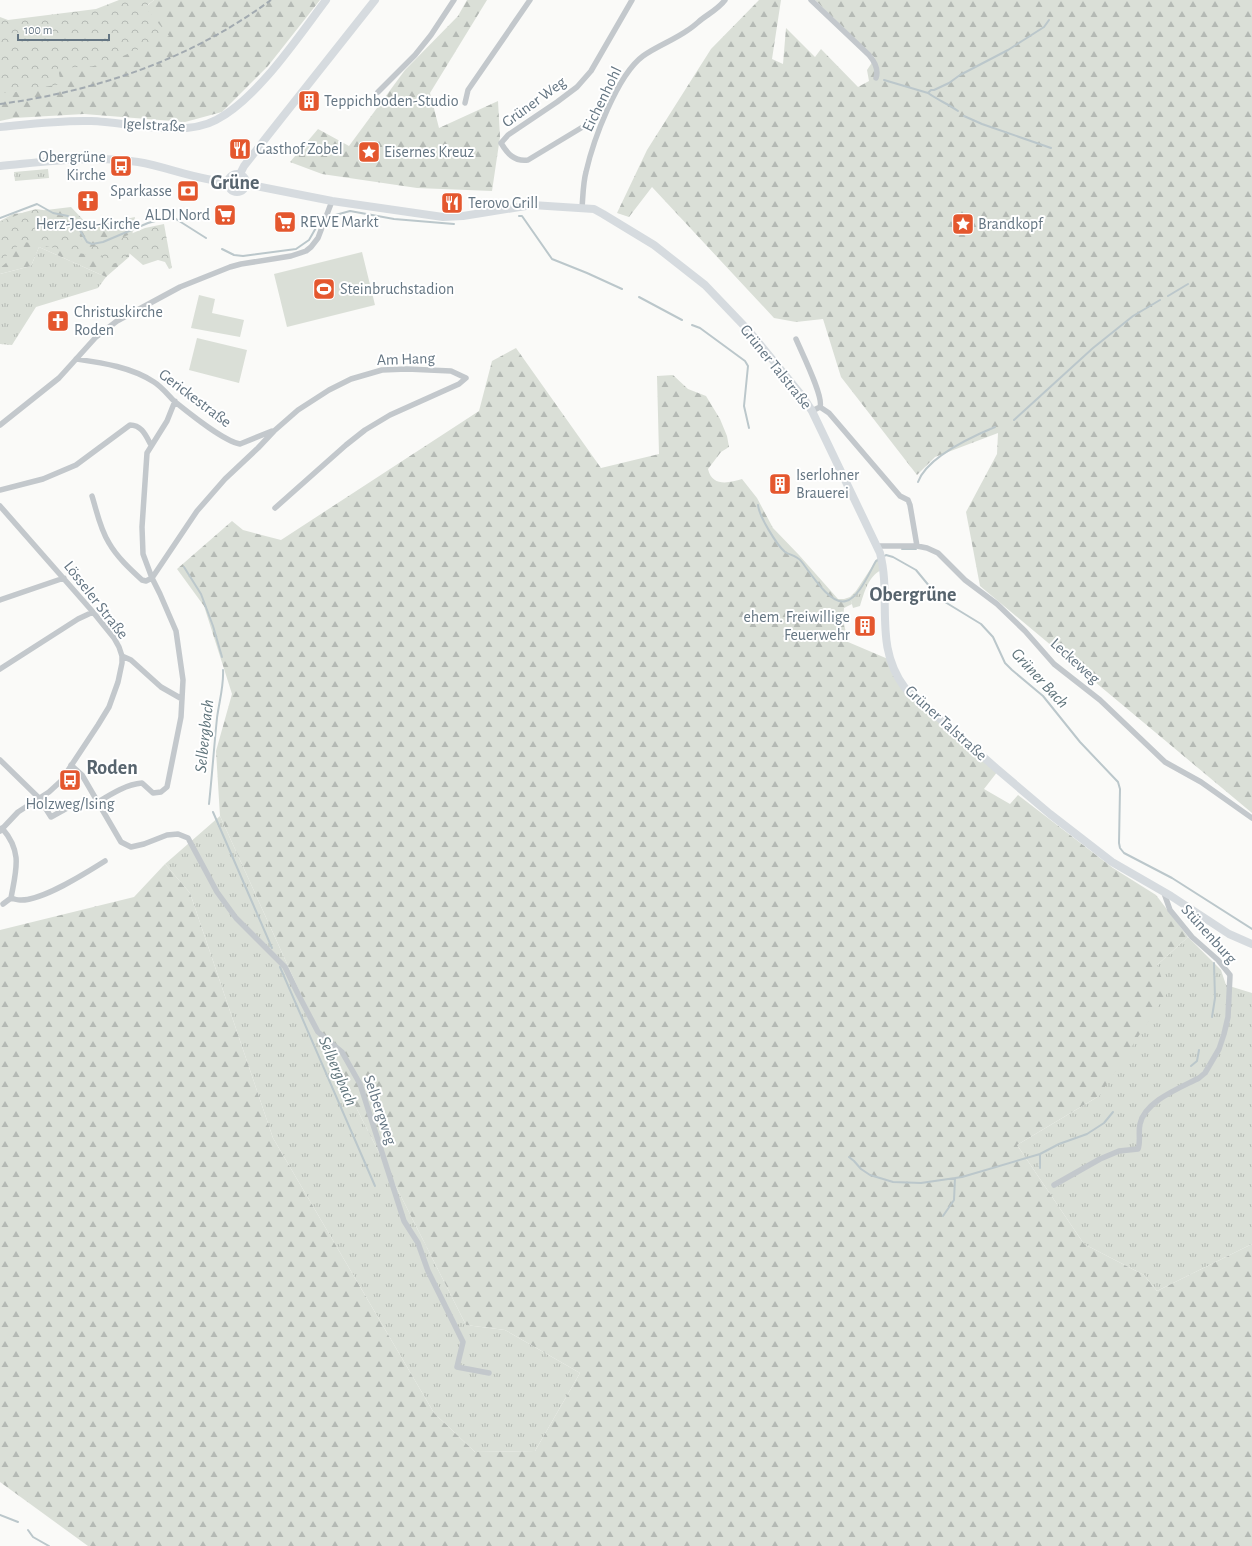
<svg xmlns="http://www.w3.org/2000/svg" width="1252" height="1546" viewBox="0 0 1252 1546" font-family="'Alegreya Sans',sans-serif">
<defs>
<pattern id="grass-tufts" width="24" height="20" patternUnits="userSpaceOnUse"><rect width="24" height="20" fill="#dadfd7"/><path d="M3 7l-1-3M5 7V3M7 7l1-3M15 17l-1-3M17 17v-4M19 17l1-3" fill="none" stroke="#b4b9b4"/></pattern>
<pattern id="forest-firs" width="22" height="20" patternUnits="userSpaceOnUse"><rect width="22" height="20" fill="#dadfd7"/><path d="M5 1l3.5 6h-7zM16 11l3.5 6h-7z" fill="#b4b9b4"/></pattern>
<pattern id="park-crowns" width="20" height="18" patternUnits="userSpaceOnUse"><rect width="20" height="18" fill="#dadfd7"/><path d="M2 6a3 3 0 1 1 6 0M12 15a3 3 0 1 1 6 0" fill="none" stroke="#b4b9b4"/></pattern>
</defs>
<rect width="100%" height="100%" fill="#fafaf8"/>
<path fill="url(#grass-tufts)" d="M48,169l1,9 -34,3 -1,-9z
M39,247l67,30 -8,11 -62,19 -24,38 -12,-1v-70l31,-8z
M879,556l2,14c-13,7 -17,23 -21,36l-7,2 -3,-11 6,-6z
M220,816l98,216 148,293 39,5 75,43 -45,78 -60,1 -41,-39 -161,-275 -83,-245 -25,-29z
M1188,937l33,33 5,15 26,8v251l-95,47 -13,-16 -60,-31 -67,-99 82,-49 58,-131z"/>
<path fill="url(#forest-firs)" d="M154,0h166l-52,66 -46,46 -37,10 -101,-8 -70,4 -14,3v-95l5,2 93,-7 50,-16z
M467,0h20l-57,93 9,35 59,-27 2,36 -8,54 -75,-3 -95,-14 -32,-12 28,-33 31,17 56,-76 53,-54z
M759,0h22l-9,59 11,5 3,-36 29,29 6,-8 37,38 11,-6 -2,-11 8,-12 -60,-58h437v813l-272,-227 -14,-74 31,-58 1,-21 -63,24 -18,18 -76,-98 -18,-58 -27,3 -22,-4 -122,-131 -23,30 -12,-4 30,-63 64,-101z
M71,207l19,20 45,-10 -6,40 -23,20 -67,-30 -8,19 -31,8v-53l13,-7z
M516,348l85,120 58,-14 -2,-78 16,-1 15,14 18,7 14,23 7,17 2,11 -8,5 -13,17c4,18 21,14 34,10l15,19 16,30 26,27 39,44h6l6,-2 2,7 -8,4 -1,11 5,23 40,17 7,17 103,95 -14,18 26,15 8,-9 95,73 43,27 32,42 -31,28 10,28 -68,103 -82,49 67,99 60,31 13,16 95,-47v302h-1164l-88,-64v-552l134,-33 31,-33 25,29 83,245 161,275 41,39 60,-1 45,-78 -75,-43 -39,-5 -148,-293 -98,-216 -4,-65 16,-57 -28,-88 -27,-37 55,-48 11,9 38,10 198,-129 13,-50z"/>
<path fill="url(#park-crowns)" d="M119,0h35l-9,7 24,29 -69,30 -42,2 3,16 -51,9h-10v-76l8,3 88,-11z
M36,209l7,1 10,8 17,3 6,7 7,15 6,4 15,-2 41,-17 19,-4 8,44 -3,1 -4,-7 -7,-2 -15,5 -14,-12c-8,11 -18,11 -30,14l3,-12 -9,2 -4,-2 -64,-13 -18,10 -1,11 -6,5v-46l25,-10z"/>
<path fill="#dadfd7" d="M362,252l13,53 -88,22 -13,-53z
M199,295l16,4 -3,14 32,7 -4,17 -49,-9z
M197,338l50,12 -8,33 -50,-13z"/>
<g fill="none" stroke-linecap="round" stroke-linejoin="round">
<path stroke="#bbc7cb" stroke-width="2" d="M884,80l44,13 3,-3h3l15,-7 11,-8 48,-25 36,-23 5,-7
M928,93c10,7 20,11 30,18
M964,116l18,8 69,24
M519,216h3l30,43 35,14 35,16
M0,218l37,-14 16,9 15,3 7,6 12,20 5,2 11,-2 45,-19 22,-6 6,2 30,19
M222,249l12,6 9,1 53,-7 13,-9 12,-21 29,-8 44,8 60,5
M1168,296l20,-12
M639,297l43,23
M692,325l8,3 45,33 3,5 -4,40 5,22
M1014,420l79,-72 40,-32 27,-16
M918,482c9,-25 53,-45 77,-55
M758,505c1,11 18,39 27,47 5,3 12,4 16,9 9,11 29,45 45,40 13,-3 24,-30 30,-40l4,-2
M902,549h14
M883,557l3,-2 7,2 23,13 19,23 10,9 36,22 12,13 12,26 7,7 31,26 37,46 38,40 2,7 -1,54 1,5 4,5 48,25 80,51
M184,567l17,27 12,32 9,31
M209,804c3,-28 5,-57 8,-86 2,-16 7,-32 6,-48
M213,812l59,136
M280,967l95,219
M1212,1017l3,-19 -1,-35
M1191,1066l6,-5 2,-11
M1040,1154v14
M849,1157l5,4 7,8 9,6 23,7 28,1 41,-6 78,-23 19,-10 28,-10 17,-11 9,-11
M943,1216l11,-16 1,-22
M0,1515l18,7
M28,1530l5,7 16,9"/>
<path stroke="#c3c8cc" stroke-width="5.5" d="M811,0l58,55c6,7 10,14 7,23
M378,92l37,-37 16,-20 23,-35
M465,103l3,-13 62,-90
M581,128l-53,32c-14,2 -21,-7 -27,-17l7,-8 49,-33 20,-15 14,-16 41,-71
M582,208c1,-12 1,-25 4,-36 7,-31 31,-97 57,-116 14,-10 31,-16 45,-26 5,-3 9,-7 14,-11 8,-6 17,-11 23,-19
M796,339c5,12 28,58 24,68l-8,4
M76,359c27,4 55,8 78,23 8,5 14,13 20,19 15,12 49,40 66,43l32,-13
M820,407l9,6 71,83 8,4 2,5 7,41
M0,425l59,-47 37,-41 21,-16 63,-34 50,-20 11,-3 50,-8 15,-5 5,-4 7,-9 14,-37
M0,490l43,-11 33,-14 54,-40c12,0 16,11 21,20
M92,496c5,16 8,33 17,47 8,14 21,26 33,37l4,1 6,-3 45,-67 28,-32 33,-31 16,-17 24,-21 31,-20 22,-11 31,-9 25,-1 44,2 15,7 -7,6 -69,31 -25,15 -19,15 -71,63
M0,506l93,106 21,26 5,9 3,9v7l-4,19 -9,25 -11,18 -37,56 -12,11 -31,20 -18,19
M876,546h41l10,2 11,5 27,27 32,24 28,27 29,33 46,36 65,62 36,20 51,36
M0,600l64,-22
M122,656l9,4 30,27 21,12
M0,669l78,-50 15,-7
M0,760l39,38 12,19 18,-10
M71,765l11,10 39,67 10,5 13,-3 23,-9 11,-1 10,4 29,54 19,26 49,49 13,27 20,38 24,20 18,32 44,137 14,22 10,28 35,71 -6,25 32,6
M98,802c13,-8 29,-18 44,-19l11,10 8,-1 6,-5 14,-70 2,-37 -7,-49 -16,-37 -8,-16 -9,-24 -1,-27 5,-74 20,-32 8,-20
M2,828c21,24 14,42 9,70l-8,6
M11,898c3,1 7,2 9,2 22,1 66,-27 85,-39
M1054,1185l46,-26 19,-8 19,-2c3,-8 0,-16 2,-25 5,-23 40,-36 59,-46l6,-5 14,-24 5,-15 4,-17 2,-42 -12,-15 -26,-23 -22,-27 -6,-17"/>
<path stroke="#d6dbdf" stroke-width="8" d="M0,127c30,-3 60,-7 91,-6 37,1 92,17 125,-1 41,-21 82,-83 110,-120
M0,166c45,-4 93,-11 138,-4 30,5 59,18 90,20
M228 183a9 9 0 1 1 18 0a9 9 0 1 1-18 0Z
M240,174l4,-8 25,-32 106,-134
M246,184l86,17 111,16 20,-1 69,-11 62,4 9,5 51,31 51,40 44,46 54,66 9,14 68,142c12,46 -7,93 25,135l92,81 53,45 62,48 59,34 58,38 23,10"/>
<path stroke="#a2aab0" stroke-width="2" stroke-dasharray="6 3" stroke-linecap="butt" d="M0,104c97,-13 191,-45 271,-104"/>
</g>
<defs>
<g id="building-square" transform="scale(1.15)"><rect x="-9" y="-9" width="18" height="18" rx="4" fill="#e4572e" stroke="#fff"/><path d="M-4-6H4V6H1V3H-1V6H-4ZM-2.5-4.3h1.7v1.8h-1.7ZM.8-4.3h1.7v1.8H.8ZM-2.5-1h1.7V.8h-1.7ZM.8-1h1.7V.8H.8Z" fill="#fff"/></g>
<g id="restaurant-square" transform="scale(1.15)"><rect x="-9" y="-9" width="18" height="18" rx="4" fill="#e4572e" stroke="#fff"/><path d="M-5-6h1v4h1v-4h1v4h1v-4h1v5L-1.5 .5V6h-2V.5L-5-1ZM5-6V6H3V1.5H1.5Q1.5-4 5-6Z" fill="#fff"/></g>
<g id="sight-square" transform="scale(1.15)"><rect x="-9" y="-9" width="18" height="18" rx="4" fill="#e4572e" stroke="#fff"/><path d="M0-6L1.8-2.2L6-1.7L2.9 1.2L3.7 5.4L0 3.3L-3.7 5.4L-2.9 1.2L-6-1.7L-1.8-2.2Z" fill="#fff"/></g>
<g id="bus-square" transform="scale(1.15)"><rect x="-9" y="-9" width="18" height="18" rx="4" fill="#e4572e" stroke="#fff"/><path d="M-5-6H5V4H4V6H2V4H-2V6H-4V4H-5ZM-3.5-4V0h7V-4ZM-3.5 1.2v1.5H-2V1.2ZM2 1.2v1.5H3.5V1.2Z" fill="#fff"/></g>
<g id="bank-square" transform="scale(1.15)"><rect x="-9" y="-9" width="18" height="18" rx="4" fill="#e4572e" stroke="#fff"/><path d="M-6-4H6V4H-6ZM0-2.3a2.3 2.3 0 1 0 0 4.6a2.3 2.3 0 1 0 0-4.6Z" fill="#fff"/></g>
<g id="church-square" transform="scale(1.15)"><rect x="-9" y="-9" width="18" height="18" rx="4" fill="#e4572e" stroke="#fff"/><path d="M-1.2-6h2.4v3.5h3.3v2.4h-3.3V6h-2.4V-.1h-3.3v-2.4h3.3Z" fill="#fff"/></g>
<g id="supermarket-square" transform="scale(1.15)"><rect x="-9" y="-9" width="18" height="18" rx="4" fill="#e4572e" stroke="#fff"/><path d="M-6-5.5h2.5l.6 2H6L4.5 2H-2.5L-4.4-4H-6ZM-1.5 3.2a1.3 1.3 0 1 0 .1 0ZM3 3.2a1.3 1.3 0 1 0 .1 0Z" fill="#fff"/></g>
<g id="stadium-square" transform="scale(1.15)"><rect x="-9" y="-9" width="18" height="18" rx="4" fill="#e4572e" stroke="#fff"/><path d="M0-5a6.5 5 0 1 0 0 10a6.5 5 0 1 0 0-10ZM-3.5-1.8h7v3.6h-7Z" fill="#fff"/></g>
</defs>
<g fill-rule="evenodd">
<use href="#building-square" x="309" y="101"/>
<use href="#restaurant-square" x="240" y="149"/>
<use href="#sight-square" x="369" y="152"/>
<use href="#bus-square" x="121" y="166"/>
<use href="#bank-square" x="188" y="191"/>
<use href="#church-square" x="88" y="201"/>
<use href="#restaurant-square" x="452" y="203"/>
<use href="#supermarket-square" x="225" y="215"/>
<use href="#supermarket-square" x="285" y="222"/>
<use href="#sight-square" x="963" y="224"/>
<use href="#stadium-square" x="324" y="289"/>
<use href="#church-square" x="58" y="321"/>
<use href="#building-square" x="780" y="484"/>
<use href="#building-square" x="865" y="626"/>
<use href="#bus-square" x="70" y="780"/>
</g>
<g text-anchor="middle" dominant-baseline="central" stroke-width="4" stroke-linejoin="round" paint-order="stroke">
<g font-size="16" fill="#657683" stroke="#fff">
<text transform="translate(602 99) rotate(-64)">Eichenhohl</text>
<text transform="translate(534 102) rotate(-36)">Grüner Weg</text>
<text transform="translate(154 125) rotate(3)">Igelstraße</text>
<text transform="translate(406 359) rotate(-2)">Am Hang</text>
<text transform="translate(776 367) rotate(51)">Grüner Talstraße</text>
<text transform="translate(195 398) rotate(37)">Gerickestraße</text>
<text transform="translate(96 600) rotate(52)">Lösseler Straße</text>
<text transform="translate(1075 661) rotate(42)">Leckeweg</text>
<text transform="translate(946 723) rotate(42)">Grüner Talstraße</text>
<text transform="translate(1209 934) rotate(48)">Stünenburg</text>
<text transform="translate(380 1110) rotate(71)">Selbergweg</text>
</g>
<g font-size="16" fill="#657683" stroke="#fff" text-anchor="start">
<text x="324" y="101">Teppichboden-Studio</text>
<text x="256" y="149">Gasthof Zobel</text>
<text x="384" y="152">Eisernes Kreuz</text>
<text x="106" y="157" text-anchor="end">Obergrüne<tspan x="106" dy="18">Kirche</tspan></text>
<text x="172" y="191" text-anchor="end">Sparkasse</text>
<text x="468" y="203">Terovo Grill</text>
<text x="210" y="215" text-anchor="end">ALDI Nord</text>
<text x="300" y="222">REWE Markt</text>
<text x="88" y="224" text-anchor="middle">Herz-Jesu-Kirche</text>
<text x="978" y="224">Brandkopf</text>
<text x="340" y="289">Steinbruchstadion</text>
<text x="74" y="312">Christuskirche<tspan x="74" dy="18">Roden</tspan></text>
<text x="796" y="475">Iserlohner<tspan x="796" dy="18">Brauerei</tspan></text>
<text x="850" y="617" text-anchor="end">ehem. Freiwillige<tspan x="850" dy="18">Feuerwehr</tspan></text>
<text x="70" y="804" text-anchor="middle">Holzweg/Ising</text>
</g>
<g font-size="17" font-style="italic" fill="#60757c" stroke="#fff">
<text transform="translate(1040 678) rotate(47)">Grüner Bach</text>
<text transform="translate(204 736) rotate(-84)">Selbergbach</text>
<text transform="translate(338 1071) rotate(67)">Selbergbach</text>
</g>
<g font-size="20" font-weight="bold" fill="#57646e" stroke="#fff">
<text x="235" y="183">Grüne</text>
<text x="913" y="595">Obergrüne</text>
<text x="112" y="768">Roden</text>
</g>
</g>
<path d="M18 34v6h91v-6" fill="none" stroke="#657683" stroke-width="2"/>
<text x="24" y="34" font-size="12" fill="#657683" stroke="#ffffff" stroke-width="3" paint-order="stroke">100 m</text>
</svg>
